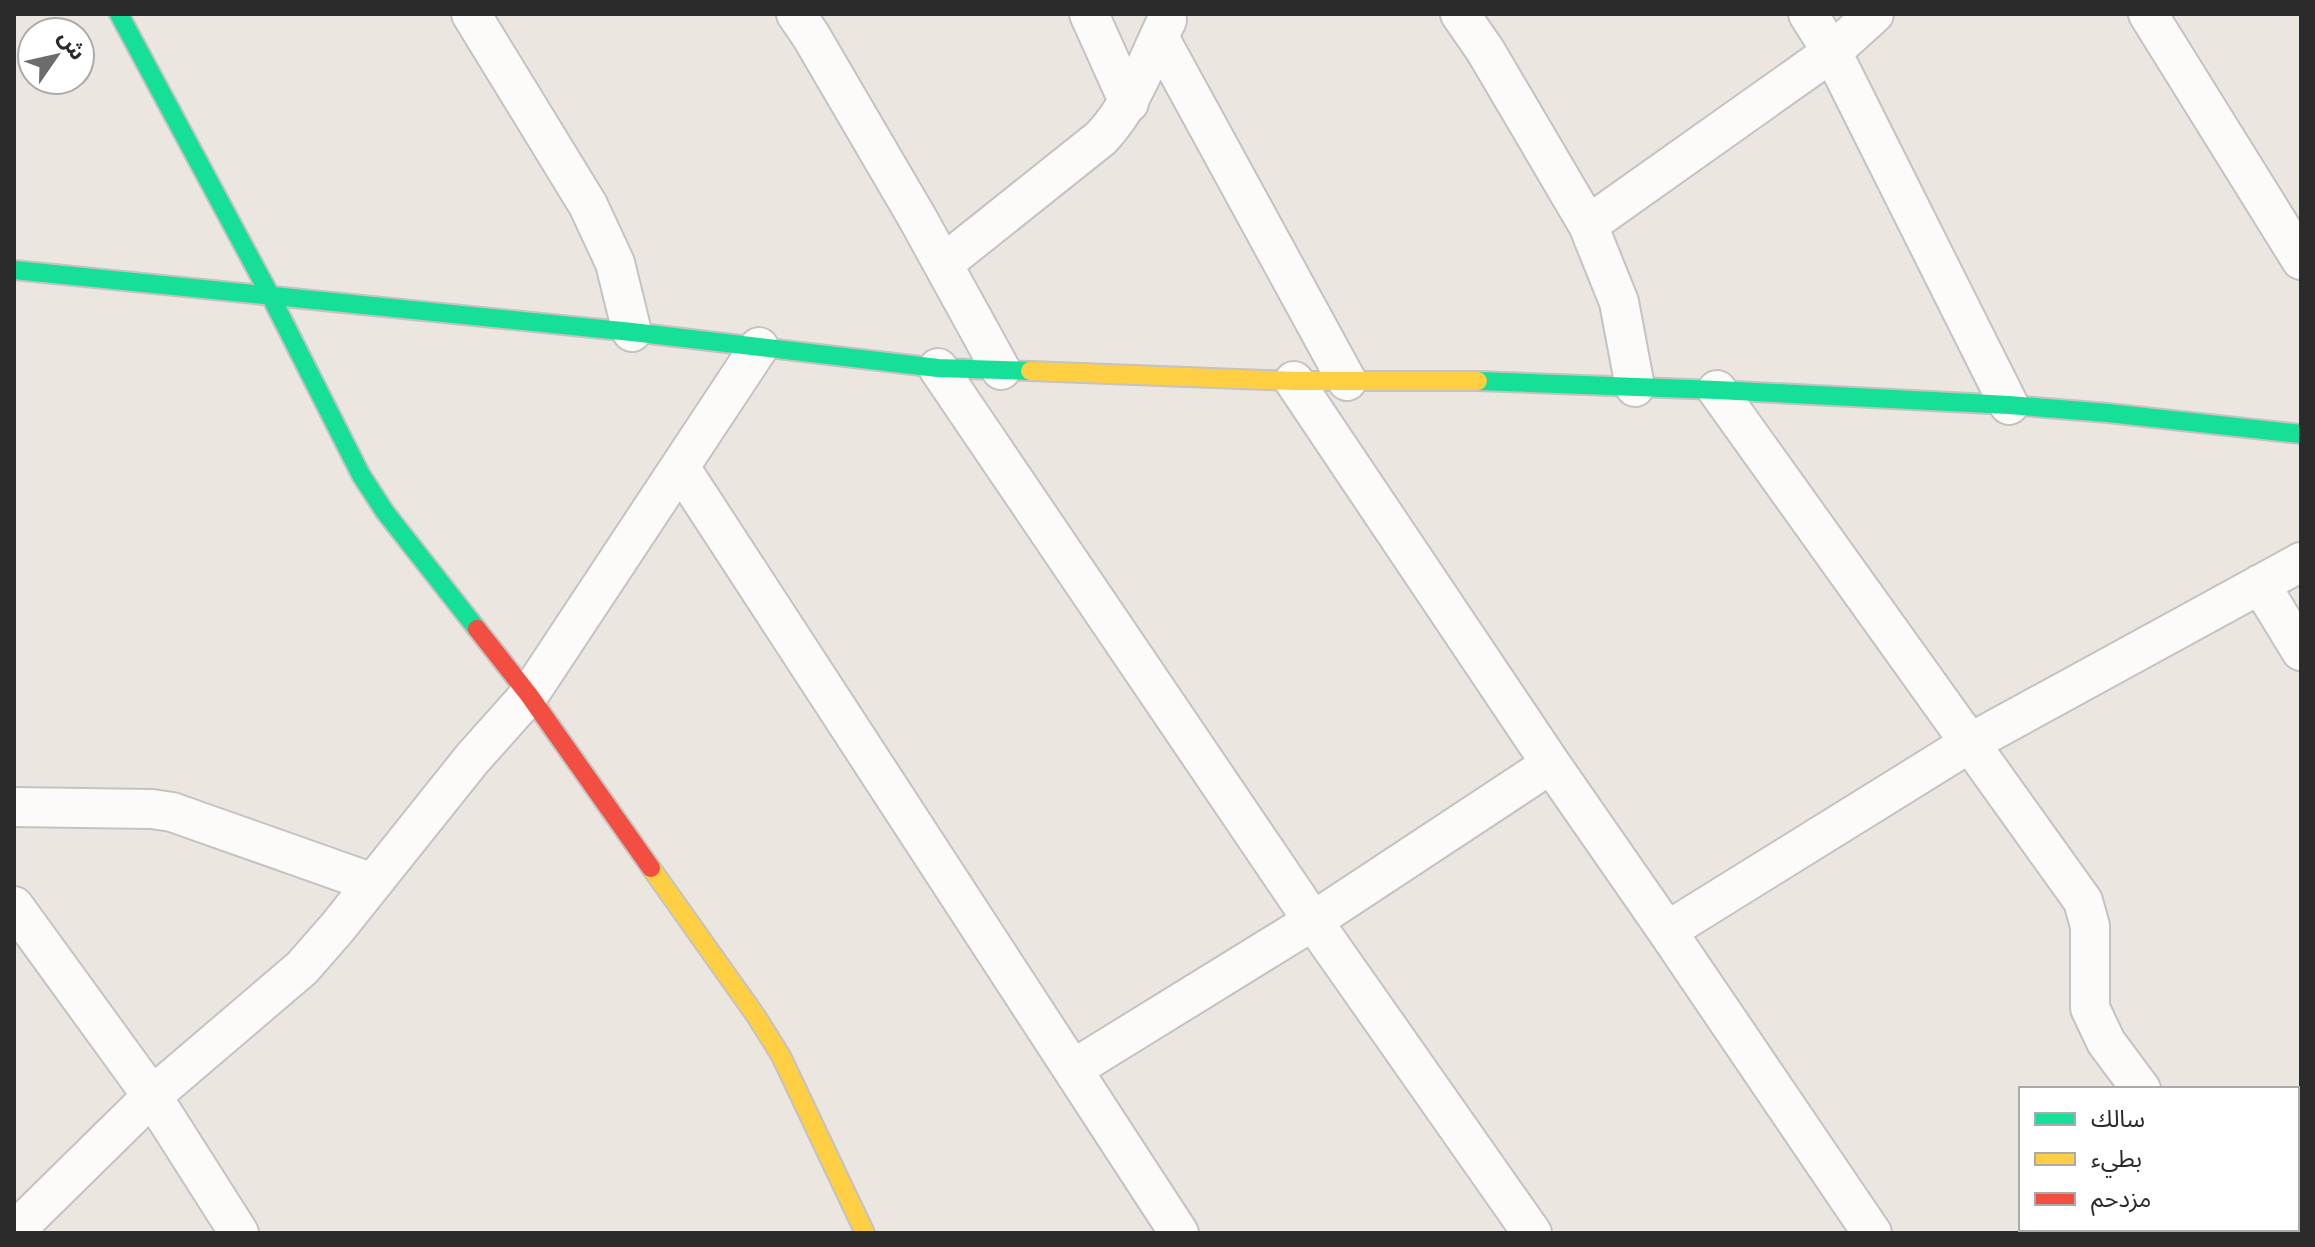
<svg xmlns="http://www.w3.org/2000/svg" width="2315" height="1247" viewBox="0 0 2315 1247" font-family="'Exo 2','Noto Sans Arabic',sans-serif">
<rect width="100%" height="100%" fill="#ebe6e0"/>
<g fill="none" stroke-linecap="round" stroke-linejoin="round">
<g stroke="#c4c2c2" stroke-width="42">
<path id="street" d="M471,14l117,191 27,58 17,69
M796,14l15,22 107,183 83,151
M1089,14l40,89
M1460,14l25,36 103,175 31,77 16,85
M1808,14l24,38 177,353
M2148,14l153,246
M1159,37l188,344
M1588,225l244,-173 42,-38
M943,264l158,-126c32,-34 46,-77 66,-118
M938,368l375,553 219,312
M1294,381l257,383 116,167 205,302
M1717,390l366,511 7,25v82l16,34 35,47
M680,467l499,766
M2260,584l41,67
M14,807l138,2 20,3 201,71
M14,906l138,190 87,137
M1667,931l303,-188 331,-181
M1073,1069l240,-148 238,-157
M2243,1229l3,4
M16,1233l14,-17 122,-120 150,-128 35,-40 135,-169 57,-64 230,-348
M2099,1233l6,-4"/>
</g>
<g stroke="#c4c2c2" stroke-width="22">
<path id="fast" d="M119,14l151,281 91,180 24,37 92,117
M14,270l618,62 306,36 92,3
M1478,381l239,9 292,15 99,8 193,21"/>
</g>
<g stroke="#c4c2c2" stroke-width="22">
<path id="slow" d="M1030,371l264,10h184
M651,868l105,148 25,40 84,177"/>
</g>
<g stroke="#c4c2c2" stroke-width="22">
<path id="jam" d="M477,629l52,66 122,173"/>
</g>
<use href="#street" stroke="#fcfbfa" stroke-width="38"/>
<use href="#fast" stroke="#16e098" stroke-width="18"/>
<use href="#slow" stroke="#ffcf43" stroke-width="18"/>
<use href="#jam" stroke="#f24e42" stroke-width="18"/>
</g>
<rect width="2315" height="1247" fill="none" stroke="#2b2b2b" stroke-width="32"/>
<rect x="2019" y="1087" width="280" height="144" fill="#ffffff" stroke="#aaaaaa" stroke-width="2"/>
<rect x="2035" y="1113" width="40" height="12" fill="#16e098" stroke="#aaaaaa" stroke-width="2"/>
<text x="2091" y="1127" font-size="24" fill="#2b2b2b">سالك</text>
<rect x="2035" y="1153" width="40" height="12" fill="#ffcf43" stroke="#aaaaaa" stroke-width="2"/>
<text x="2091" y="1167" font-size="24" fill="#2b2b2b">بطيء</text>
<rect x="2035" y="1193" width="40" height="12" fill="#f24e42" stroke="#aaaaaa" stroke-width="2"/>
<text x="2091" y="1207" font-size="24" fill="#2b2b2b">مزدحم</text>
<g transform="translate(56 56) rotate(56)"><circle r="38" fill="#ffffff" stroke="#aaaaaa" stroke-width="2"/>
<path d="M0-6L14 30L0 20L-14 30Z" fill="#6e6c6a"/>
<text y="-12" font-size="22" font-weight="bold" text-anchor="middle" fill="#2b2b2b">ش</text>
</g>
</svg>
